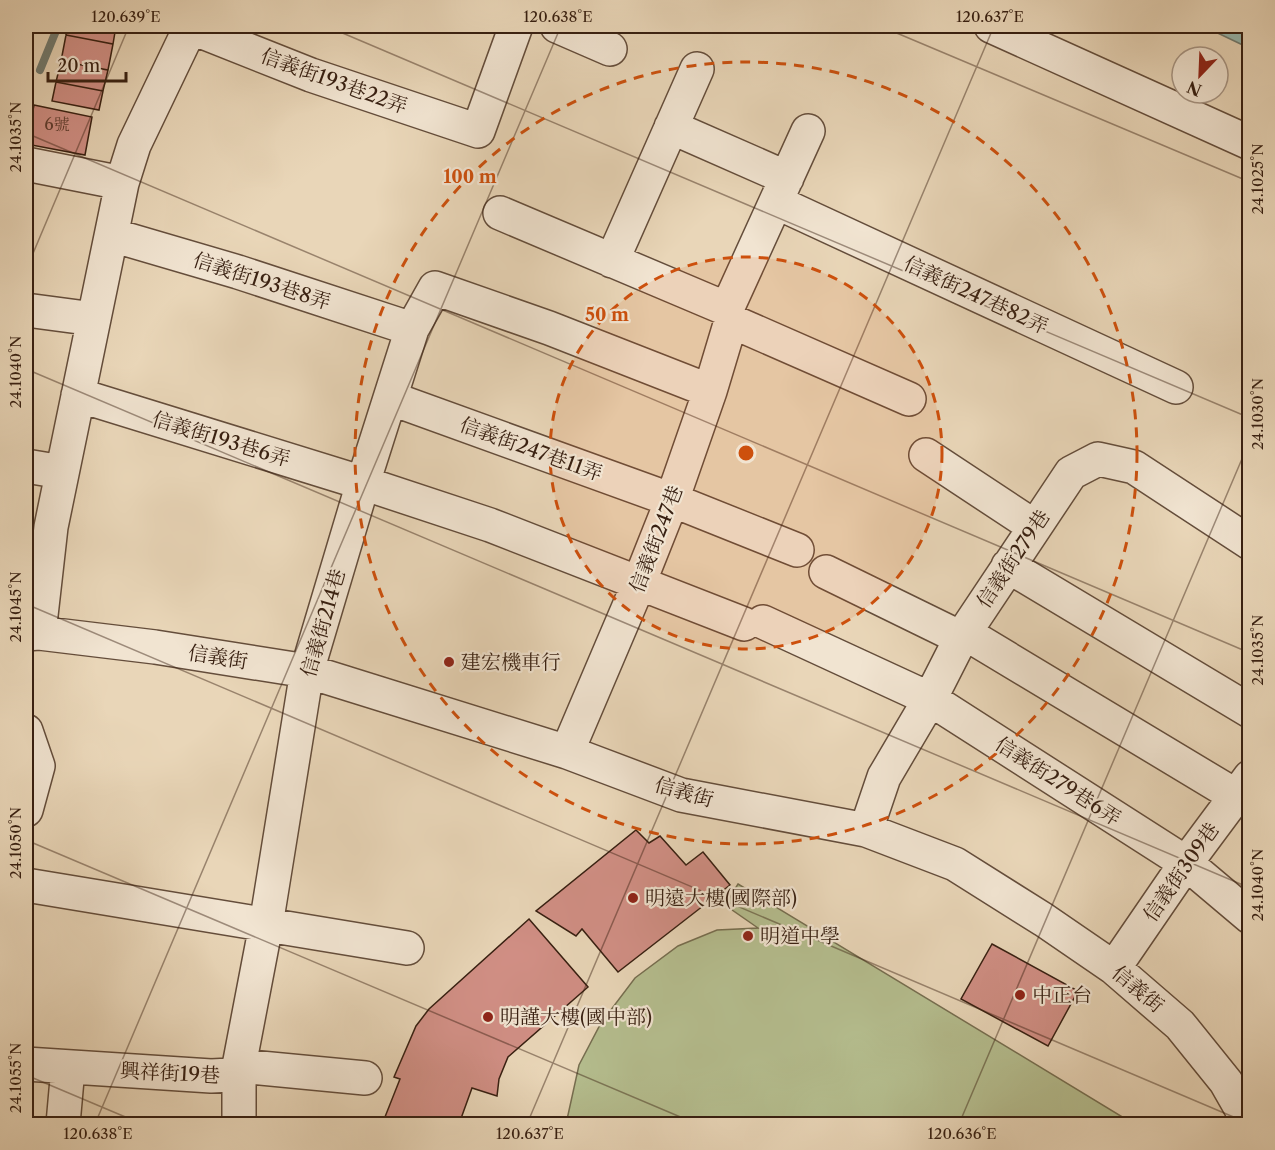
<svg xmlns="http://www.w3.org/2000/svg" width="1275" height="1150" viewBox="0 0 1275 1150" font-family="'Libre Caslon Text','Noto Serif TC',serif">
<rect width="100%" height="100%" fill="#e9d6b8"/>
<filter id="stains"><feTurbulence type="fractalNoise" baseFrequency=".00333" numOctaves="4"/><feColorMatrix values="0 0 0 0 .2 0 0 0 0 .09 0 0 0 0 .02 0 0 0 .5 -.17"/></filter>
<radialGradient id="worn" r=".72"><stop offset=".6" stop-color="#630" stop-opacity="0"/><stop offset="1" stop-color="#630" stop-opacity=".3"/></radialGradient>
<path fill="#b5be8f" stroke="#766e50" stroke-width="1.5" d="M738,884l396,240h-568l13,-59 22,-42 34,-45 43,-32 39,-16 41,-2 -33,-23z"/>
<path fill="#97b9b1" stroke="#717b71" stroke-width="1.5" d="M1203,26h46v22z"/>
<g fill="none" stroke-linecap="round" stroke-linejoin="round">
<path stroke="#717b71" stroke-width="8" d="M40,70l18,-44"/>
</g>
<path fill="#d18f85" stroke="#371f11" stroke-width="1.5" d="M68,26h48l-3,18 -47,-9z
M66,35l47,9 -5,26 -47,-9z
M61,61l47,9 -5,21 -47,-9z
M56,82l47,9 -4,19 -47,-9z
M34,105l58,12 -7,38 -59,-11z
M636,830l13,13 11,-7 26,29 17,-13 27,33 -112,87 -36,-43 -6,7 -40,-25z
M529,919l59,68 -80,70 -9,22 -2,17 -25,-8 -13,36h-70l-6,-2 17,-43 -6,-2 22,-51 13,-17z
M992,944l86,47 -30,55 -87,-47z"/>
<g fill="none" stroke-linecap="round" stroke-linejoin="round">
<g stroke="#644d3b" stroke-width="36">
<path id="minor" d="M557,26l53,23
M991,26l259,117
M190,27l121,48 167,56 38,-105
M671,127l116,51
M26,164l96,19
M776,202l400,185
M500,213l227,96
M112,235l126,37 174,57
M612,261l85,-192
M26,310l68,9
M731,321l178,78
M78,395l285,88 127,42 254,99
M390,398l282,102 125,50
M926,455l109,72
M26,466l36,6
M1008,566l242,145
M826,572l135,66
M763,622l167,77 256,164 64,54
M39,633l12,-106 71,-344 12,-38 57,-119
M965,633l271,163
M26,634l13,-1 116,14 152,24 260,81 114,43 185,35 89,34 89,56 70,48 66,57 46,57 24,42
M26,731l12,35 -12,44
M567,752l72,-169 33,-83 38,-109 21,-70 -4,-12 81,-178
M866,830l18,-53 46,-78 31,-61 110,-165 27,-14 36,8 116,76
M26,885l381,63
M1114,968l72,-105 64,-86
M26,1064l185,12 20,-1 8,-9 27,-141 41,-254 56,-188 49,-154 23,-41 114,40 161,63
M63,1124l5,-56
M239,1124v-58l126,12"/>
</g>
<use href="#minor" stroke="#f1e4d1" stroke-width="33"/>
</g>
<path fill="none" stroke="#371f11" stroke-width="1.5" stroke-opacity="0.45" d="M326,26l924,392M880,26l370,156M26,133l1224,520M26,270l103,-244M26,369l1224,519M26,604l1224,520M26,840l671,284M26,1075l116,49M95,1124l466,-1098M527,1124l467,-1098M959,1124l291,-684"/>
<circle cx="746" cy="453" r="196" fill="#cd500d" fill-opacity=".12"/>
<g fill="none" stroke="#cd500d" stroke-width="3" stroke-dasharray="10 8">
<circle cx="746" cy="453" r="196"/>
<circle cx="746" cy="453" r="391"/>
</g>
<g fill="#8f2418" stroke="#f1e4d1" stroke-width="2">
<circle cx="449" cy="662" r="6"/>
<circle cx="633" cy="898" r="6"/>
<circle cx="748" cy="936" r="6"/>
<circle cx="1020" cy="995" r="6"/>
<circle cx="488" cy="1017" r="6"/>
</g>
<g text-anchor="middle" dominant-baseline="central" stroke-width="4.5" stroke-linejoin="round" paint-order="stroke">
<g font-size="16" fill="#5e3b2e">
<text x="57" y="124">6號</text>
</g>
<g font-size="20" fill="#371f11" stroke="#f1e4d1">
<text transform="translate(334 81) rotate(20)">信義街193巷22弄</text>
<text transform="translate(262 281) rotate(18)">信義街193巷8弄</text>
<text transform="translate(976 295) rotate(25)">信義街247巷82弄</text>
<text transform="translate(221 439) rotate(17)">信義街193巷6弄</text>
<text transform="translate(531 449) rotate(20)">信義街247巷11弄</text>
<text transform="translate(656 539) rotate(-69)">信義街247巷</text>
<text transform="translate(1013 559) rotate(-56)">信義街279巷</text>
<text transform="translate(323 623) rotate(-74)">信義街214巷</text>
<text transform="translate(218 657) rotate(9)">信義街</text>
<text transform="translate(1058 781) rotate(33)">信義街279巷6弄</text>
<text transform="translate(684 792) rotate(16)">信義街</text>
<text transform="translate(1181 872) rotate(-55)">信義街309巷</text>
<text transform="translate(1138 989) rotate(40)">信義街</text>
<text transform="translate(170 1073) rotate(3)">興祥街19巷</text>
</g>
<g font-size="20" fill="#371f11" stroke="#f1e4d1" text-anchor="start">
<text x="461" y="662">建宏機車行</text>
<text x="645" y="898">明遠大樓(國際部)</text>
<text x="760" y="936">明道中學</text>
<text x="1032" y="995">中正台</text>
<text x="500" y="1017">明謹大樓(國中部)</text>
</g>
</g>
<circle cx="746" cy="453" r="9" fill="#cd500d" stroke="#f1e4d1" stroke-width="3"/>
<g font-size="18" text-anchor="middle" font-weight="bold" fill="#cd500d" stroke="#f1e4d1" stroke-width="4.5" stroke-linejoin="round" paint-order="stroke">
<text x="470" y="183">100 m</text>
<text x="607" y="321">50 m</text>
</g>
<rect width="1275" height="1150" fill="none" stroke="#e9d6b8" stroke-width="66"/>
<g transform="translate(1200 75) rotate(203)"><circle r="28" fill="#f1e4d1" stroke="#a79584" stroke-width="1.5"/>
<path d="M0-4.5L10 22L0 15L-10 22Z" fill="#8f2418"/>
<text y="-9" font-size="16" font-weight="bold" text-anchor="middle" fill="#371f11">N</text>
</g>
<path d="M48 72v9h78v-9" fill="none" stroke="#371f11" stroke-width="3"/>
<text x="57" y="72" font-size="18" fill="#371f11" stroke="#f1e4d1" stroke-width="4.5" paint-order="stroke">20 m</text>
<rect x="33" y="33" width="1209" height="1084" fill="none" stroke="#371f11" stroke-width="2"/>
<g font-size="15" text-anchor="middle" fill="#371f11">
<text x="126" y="22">120.639°E</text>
<text x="558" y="22">120.638°E</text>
<text x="990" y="22">120.637°E</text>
<text transform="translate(16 137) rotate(-90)" y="5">24.1035°N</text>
<text transform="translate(1258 179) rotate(-90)" y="5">24.1025°N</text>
<text transform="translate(16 372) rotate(-90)" y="5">24.1040°N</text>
<text transform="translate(1258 414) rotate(-90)" y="5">24.1030°N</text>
<text transform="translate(16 607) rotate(-90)" y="5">24.1045°N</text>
<text transform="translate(1258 650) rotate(-90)" y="5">24.1035°N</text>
<text transform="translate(16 843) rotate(-90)" y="5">24.1050°N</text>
<text transform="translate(1258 885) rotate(-90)" y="5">24.1040°N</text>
<text transform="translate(16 1078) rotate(-90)" y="5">24.1055°N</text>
<text x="98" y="1139">120.638°E</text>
<text x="530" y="1139">120.637°E</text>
<text x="962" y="1139">120.636°E</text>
</g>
<rect width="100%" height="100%" filter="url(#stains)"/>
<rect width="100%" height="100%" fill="url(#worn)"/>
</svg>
